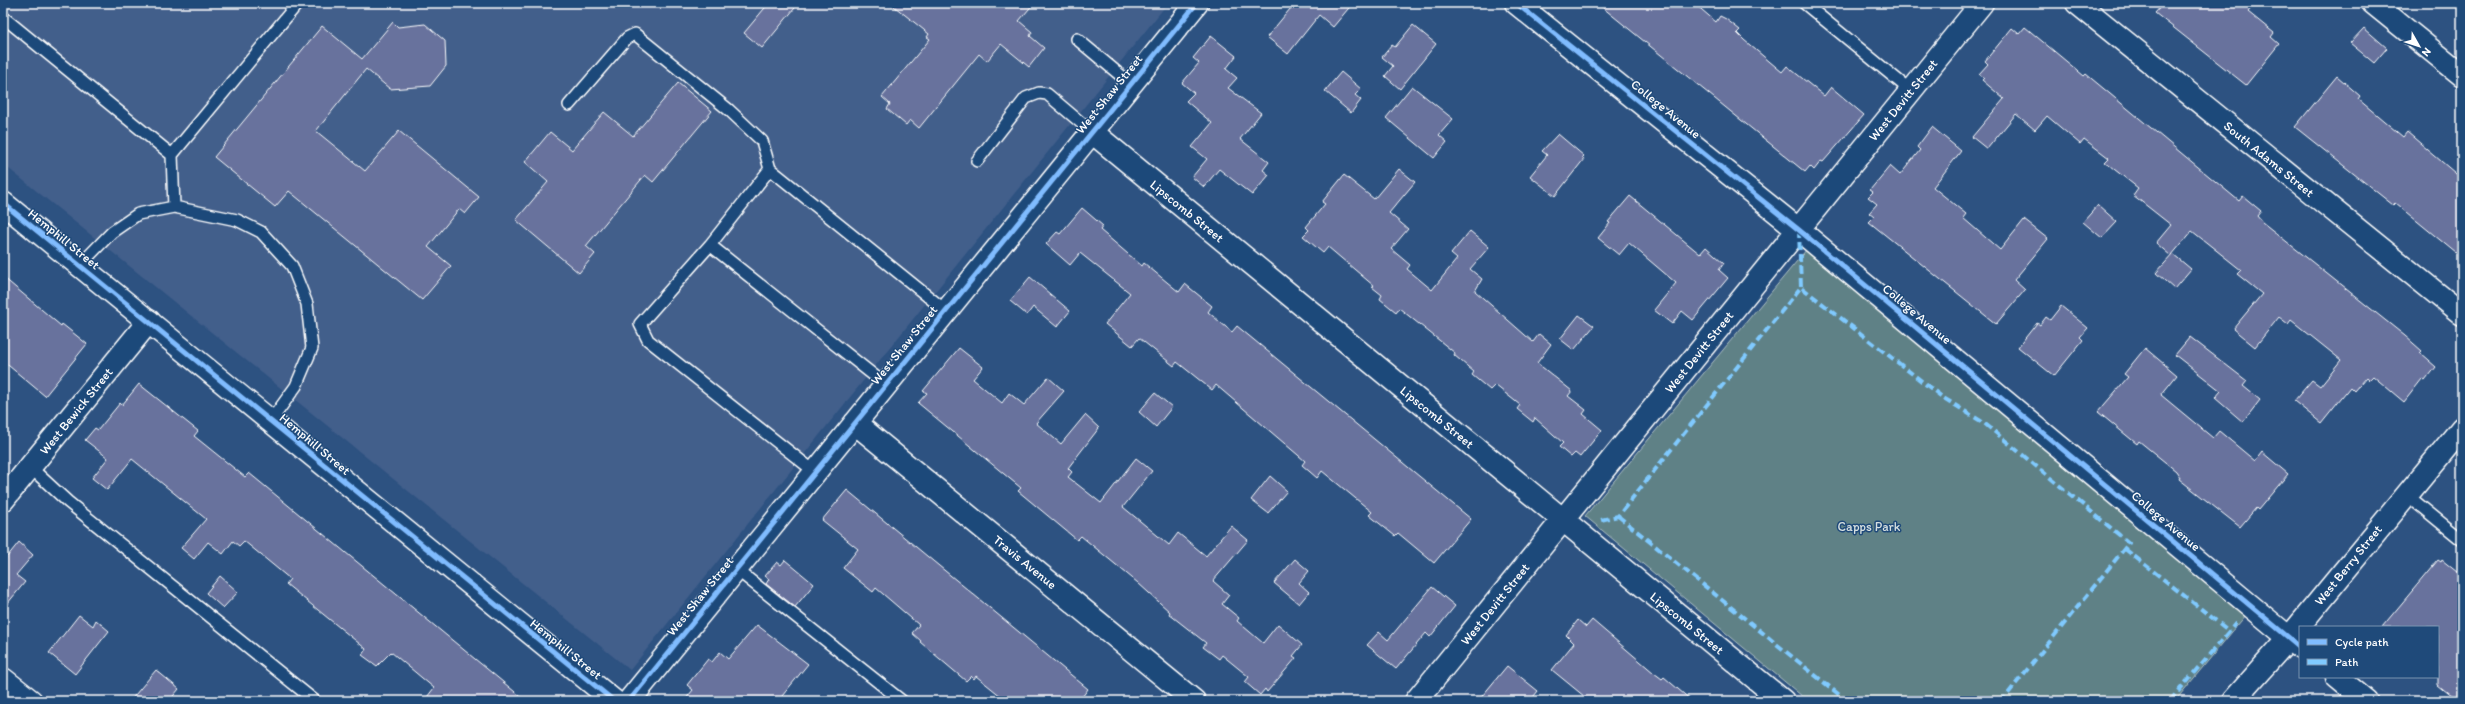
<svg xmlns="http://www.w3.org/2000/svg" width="2465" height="704" viewBox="0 0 2465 704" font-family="Itim,sans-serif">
<rect width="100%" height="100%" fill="#2d5281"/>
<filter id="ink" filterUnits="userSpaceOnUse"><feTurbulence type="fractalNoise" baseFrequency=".025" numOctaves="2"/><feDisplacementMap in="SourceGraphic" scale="8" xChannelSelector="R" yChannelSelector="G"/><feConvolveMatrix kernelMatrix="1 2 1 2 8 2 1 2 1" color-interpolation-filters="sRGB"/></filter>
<g filter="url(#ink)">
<path fill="#425f8b" d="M3,3h1165l-538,667 -627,-506z"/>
<path fill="#5f8186" stroke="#afc0c2" d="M1807,249l439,366 -71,86h-367l-223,-185z"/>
<path fill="#67729d" stroke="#fff" d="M769,3h30l-37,45 -18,-15z
M890,3h144l-15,18 13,11 -2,4 14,12 -15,19 -28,-23 -14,17 -8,-7 -60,74 -9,-8 -4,5 -19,-16 3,-5 -8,-7 48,-58 -3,-2 2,-3z
M1295,3h58l-20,24 -14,-12 -31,39 -21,-17z
M1597,3h97l22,19 4,-6 6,3 14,11 -3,3 7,7 38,32 5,-6 37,30 7,-9 33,28 -41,47 -2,-1 -7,9 -4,-4 -5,6z
M2164,3h91l-7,9 26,21 -3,4 8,7 -33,41 -91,-72z
M393,22l5,5 27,-3 20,17 1,25 -16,20 -40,3 -24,-20 -50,62 49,40 34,-40 80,66 -14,17 -6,-5 -31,38 23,19 -29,34 -133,-109 -14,16 -61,-50 108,-131 40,33z
M1413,25l23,19 -36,45 -15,-13 8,-10 -11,-9 10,-12 3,2z
M2025,27l59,49 2,-2 153,127 4,-5 18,15 -4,5 5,6 143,114 17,15 -2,2 16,14 -11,14 -3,-2 -18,23 -31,-26 -4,4 -3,-3 -12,14 -4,-4 -29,36 -27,-22 18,-21 8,6 21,-26 -50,-40 -3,4 -9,-7 -24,30 -22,-18 29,-35 -25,-20 4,-4 -49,-39 -21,25 -15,-13 15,-18 -38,-30 5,-7 -33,-26 4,-4 -25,-19 -4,5 -33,-28 -12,14 -19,-16 -29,35 -15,-12 32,-38 -22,-19 2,-2 -5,-4 9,-10 -3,-3 27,-33 7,6z
M2364,28l23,20 -13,15 -24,-20z
M1211,36l25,20 -10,13 11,9 -9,10 33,25 -21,26 29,23 -6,8 6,5 -17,20 -33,-26 -15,18 -12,-10 15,-18 -15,-12 20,-24 -26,-22 8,-8 -12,-10 17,-20 -6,-5z
M1341,72l20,17 -6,6 6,5 -10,13 -26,-22z
M2337,76l23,20 -2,3 45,38 4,-5 55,47v79l-67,-55 -2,2 -98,-78z
M678,83l34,28 -59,71 -8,-7 -59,71 9,8 -16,19 -63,-53 32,-38 -23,-20 25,-30 22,18 32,-38 29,24z
M1412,86l41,33 -14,16 8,7 -13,16 -48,-40z
M1932,127l29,24 -28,36 33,27 -3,4 37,32 24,-30 24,19 -34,41 11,10 -29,34 -127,-102 5,-5 -5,-4 8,-9 -9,-7 5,-5 -3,-2 20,-24 10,9 20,-25 -3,-3z
M1558,134l26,22 -2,2 2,1 -29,37 -25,-20 17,-21 -5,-4z
M1399,169l16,13 -26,31 19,16 -17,20 19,16 -3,4 25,21 25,-31 -6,-5 19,-23 19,16 -19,22 12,10 -7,12 58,51 6,-8 12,10 -14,19 35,28 -4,5 18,14 -3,4 19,16 -22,27 -5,-4 -4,4 -12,-10 4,-4 -28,-25 -2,4 -16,-13 3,-4 -25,-20 -5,5 -18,-15 2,-3 -20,-17 1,-2 -56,-45 -3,4 -16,-13 2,-4 -10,-8 2,-1 -46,-39 -5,6 -20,-17 6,-6 -3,-3 19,-23 -3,-2 22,-27 30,24z
M1630,196l70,58 6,-7 18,16 -5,7 9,8 -35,42 -11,-9 -10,13 -18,-14 22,-27 -47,-40 -10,12 -21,-17 12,-15 -2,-1z
M2098,205l19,17 -15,16 -19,-16z
M1082,208l21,18 -3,4 42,36 2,-3 35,29 6,-8 27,22 -4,6 24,20 5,-6 234,193 -37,44 -36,-30 -3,3 -26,-21 3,-3 -50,-41 -5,7 -15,-13 3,-4 -89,-76 -4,5 -35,-28 -3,4 -35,-28 -7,8 -27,-22 25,-31 -50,-40 -10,12 -24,-21 11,-12 3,2z
M2173,254l18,15 -17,20 -18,-16z
M3,277l58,49 1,-2 25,20 -42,52 -42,-35z
M1030,277l40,34 -13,16 -24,-20 -6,8 -17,-14z
M2061,306l27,22 -8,9 3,3 -29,36 -36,-29 19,-24 3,2 6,-8 4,3z
M1579,315l15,11 -20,24 -14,-11z
M2190,337l57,44 -4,5 17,14 -17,22 -28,-24 6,-7 -46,-36z
M959,348l24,19 -10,12 29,24 7,-10 15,12 24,-28 16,14 -28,32 25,21 24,-29 14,13 -31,40 4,4 -4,5 33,26 35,-45 16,13 -29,36 46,38 9,-12 28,23 25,-30 17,14 -35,41 16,14 -7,9 17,14 -2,3 26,22 15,-19 24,21 -9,11 3,2 -29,34 -2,-3 -5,6 -15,-13 4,-5 -27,-22 -3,4 -16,-12 3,-4 -37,-29 1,-2 -32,-29 -57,-47 -4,4 -12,-10 -47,-39 3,-3 -103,-85 9,-10 -4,-2z
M2145,348l32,27 -16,20 52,43 6,-7 36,30 7,-9 26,22 -30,36 -2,-2 -16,19 -61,-48 1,-2 -4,-6 -37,-30 -2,3 -39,-32 30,-35 -4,-3z
M139,384l59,47 -4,5 51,41 4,-4 277,228h-102l10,-13 -43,-36 -14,14 -15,-11 4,-6 -80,-65 4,-5 -46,-38 -5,5 -6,-5 -10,13 -15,-12 -14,17 -13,-11 25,-29 -74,-60 -25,31 -15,-12 16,-20 -23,-18 10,-12 3,2 22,-27 2,2z
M1155,393l17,14 -16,20 -17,-15z
M1270,476l17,15 -19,22 -17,-13z
M847,490l241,199 -9,12h-72l-31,-25 -2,3 -3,-3 -5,5 -46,-39 1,-1 -9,-8 7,-8 -43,-37 -3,4 -30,-24 15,-19 -36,-29z
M19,542l14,13 -17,20 9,7 -22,27v-47z
M1295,559l14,12 -10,12 10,9 -10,12 -25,-21z
M785,560l29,24 -19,23 -29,-23 3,-5 -4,-3 12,-14 4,3z
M2438,560l3,2 1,-2 20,16v125h-4l-20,-16v-58h-56z
M220,576l18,16 -15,16 -17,-15z
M1432,587l23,19 -25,31 -4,-4 -30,36 -29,-24 12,-13 9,8z
M79,615l14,11 3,-6 13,11 -34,43 -26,-21z
M1578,620l8,7 6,-7 62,53 8,6 2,-2 28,24h-102l-38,-31 22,-27 -8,-8z
M757,625l51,39 -30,37h-94l9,-11 -6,-5 21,-26 4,3 8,-10 8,7z
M1507,666l31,25 -8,10h-52z
M156,670l23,19 -10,12h-39z"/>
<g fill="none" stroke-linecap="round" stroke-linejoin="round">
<g stroke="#fff" stroke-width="14">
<path id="service" d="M1804,3l107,88
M3,17l169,138
M1077,39l54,45
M569,105l58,-67 8,-4 94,76 33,31 8,28 176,142
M977,161l49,-63 13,-5 8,1 45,38
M770,169l-60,76 -70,79 8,16 167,132
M174,207l-2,-52 126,-152
M710,245l176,140
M80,265l32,-33 26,-18 36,-7 63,13 24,12 31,34 15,38 5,44 -16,38 -26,36
M30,467l38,35 247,199
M2407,495l55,45
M736,569l166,132"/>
</g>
<g stroke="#fff" stroke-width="25">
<path id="minor" d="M1516,3l283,227 501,417
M2077,3l385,311
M2373,3l89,72
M1092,132l691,569
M855,423l339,278
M3,500l146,-179
M2337,677l29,24
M3,679l28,22
M629,701l568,-698
M1416,701l566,-698"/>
</g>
<g stroke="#fff" stroke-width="25">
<path id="secondary" d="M3,203l611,498
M2233,701l56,-63 173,-210"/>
</g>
<use href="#service" stroke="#1f4a7a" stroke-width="11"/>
<use href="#minor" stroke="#1f4a7a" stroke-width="22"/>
<use href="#secondary" stroke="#1f4a7a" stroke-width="22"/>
<path stroke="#80caff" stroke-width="4" stroke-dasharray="8 4" stroke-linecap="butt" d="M1799,230l2,57
M1618,516l229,185
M1601,520l17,-4 183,-229 141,110 42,26 145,120 -127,158
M2125,549l104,82
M2170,701l66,-78"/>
<g stroke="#1f4a7a" stroke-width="8">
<path id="cycleway" d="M1516,3l283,227 501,417
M3,203l611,498
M629,701l568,-698"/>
</g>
<use href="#cycleway" stroke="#80bcff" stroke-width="5"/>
</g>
</g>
<g text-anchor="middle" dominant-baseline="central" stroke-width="3" stroke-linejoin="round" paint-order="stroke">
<g font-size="13" fill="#fff" stroke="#1f4a7a">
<text transform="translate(1109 94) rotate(-51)">West Shaw Street</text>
<text transform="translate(1903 100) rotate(-51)">West Devitt Street</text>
<text transform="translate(1666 109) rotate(39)">College Avenue</text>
<text transform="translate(2269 159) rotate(39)">South Adams Street</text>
<text transform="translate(1187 211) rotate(39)">Lipscomb Street</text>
<text transform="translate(64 239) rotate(39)">Hemphill Street</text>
<text transform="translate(1917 314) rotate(40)">College Avenue</text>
<text transform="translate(904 345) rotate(-51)">West Shaw Street</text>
<text transform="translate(1699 352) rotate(-51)">West Devitt Street</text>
<text transform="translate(76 411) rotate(-51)">West Bewick Street</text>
<text transform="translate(1437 417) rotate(39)">Lipscomb Street</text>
<text transform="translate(315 444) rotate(40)">Hemphill Street</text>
<text transform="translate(2166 521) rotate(40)">College Avenue</text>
<text transform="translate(1025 562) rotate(39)">Travis Avenue</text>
<text transform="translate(2348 565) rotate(-51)">West Berry Street</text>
<text transform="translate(700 596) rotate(-51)">West Shaw Street</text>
<text transform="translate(1495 604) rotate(-51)">West Devitt Street</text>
<text transform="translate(1687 623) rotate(39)">Lipscomb Street</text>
<text transform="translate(566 649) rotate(39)">Hemphill Street</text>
</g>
<g font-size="13" fill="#d7e0e1" stroke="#1f4a7a">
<text x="1869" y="526">Capps Park</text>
</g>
</g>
<rect width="2465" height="704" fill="none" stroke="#1f4a7a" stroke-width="16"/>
<rect x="8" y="8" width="2449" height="688" fill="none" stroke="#fff" stroke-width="1.5" filter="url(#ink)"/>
<rect x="2299" y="626" width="140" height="52" fill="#1f4a7a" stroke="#7992af"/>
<rect x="2307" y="639" width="20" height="6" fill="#80bcff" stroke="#7992af"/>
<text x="2335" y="646" font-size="12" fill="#ffffff">Cycle path</text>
<rect x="2307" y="659" width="20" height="6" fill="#80caff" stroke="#7992af"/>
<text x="2335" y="666" font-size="12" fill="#ffffff">Path</text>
<g transform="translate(2419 46) rotate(129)" stroke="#1f4a7a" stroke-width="3" paint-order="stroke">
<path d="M0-3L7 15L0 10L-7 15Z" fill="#ffffff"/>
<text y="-6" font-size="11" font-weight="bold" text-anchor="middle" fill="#ffffff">N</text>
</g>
</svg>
